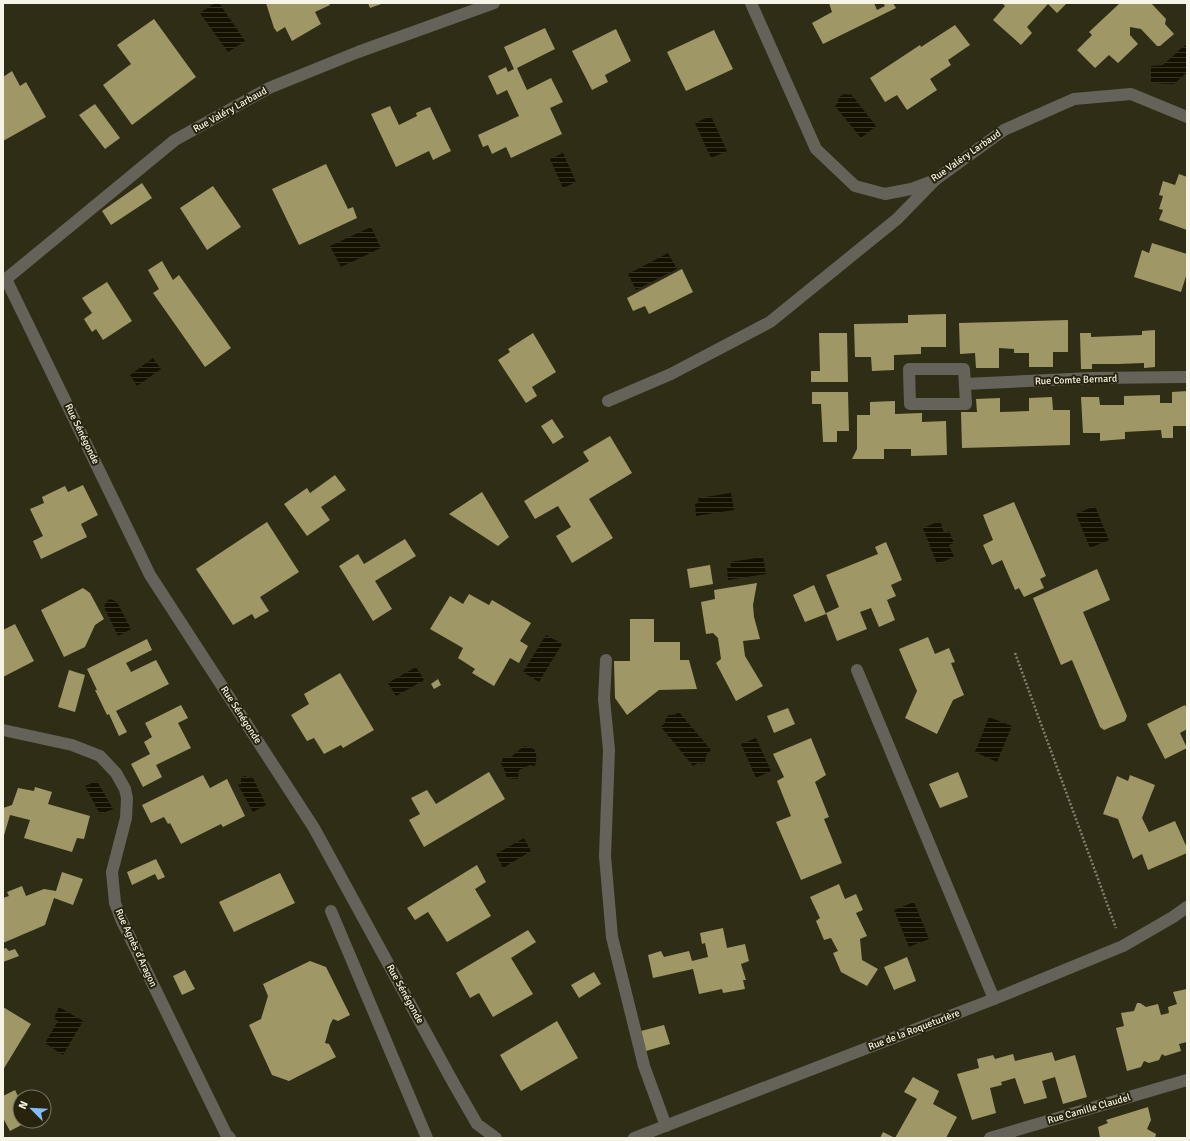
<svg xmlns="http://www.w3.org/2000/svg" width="1190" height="1141" viewBox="0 0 1190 1141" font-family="Signika,sans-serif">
<defs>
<pattern id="water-rules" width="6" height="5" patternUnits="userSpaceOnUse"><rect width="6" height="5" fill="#151100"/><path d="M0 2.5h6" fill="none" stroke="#383425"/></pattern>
</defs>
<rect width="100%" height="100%" fill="#302d17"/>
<path fill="url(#water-rules)" d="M215,3h4l26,38 -17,11 -28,-39z
M1185,45l2,2v25l-13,12 -23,-1v-17l12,-1z
M845,94l5,1 1,-1 25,32 -15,12 -26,-32 2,-2c1,-5 3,-9 8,-10z
M711,116l16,35 -16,7 -16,-35z
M563,153l13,29 -13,6 -13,-29z
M371,227l10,21 -40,19 -11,-21z
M668,253l9,16 -41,21 -8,-16z
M153,358l8,11 -24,17 -7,-11z
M731,493l3,17 -38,6 -1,-12 4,-1 -1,-5z
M1095,506l14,34 -19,8 -14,-34z
M940,521l4,12 5,-2 5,12 -5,2 5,12 -17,7 -14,-36z
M763,557l3,17 -38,6 -1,-12 4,-1 -1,-5z
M110,599l7,3 14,27 -13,7 -14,-29 2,-5z
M546,635l16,9 -23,38 -16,-10z
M416,667l8,13 -28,16 -8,-13z
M679,712l32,38 -5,5 -1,7 -4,2 -3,-1 -5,3 -32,-39 4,-4c0,-6 3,-9 9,-8z
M989,717l23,9 -15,36 -22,-10z
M756,738l15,33 -15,7 -15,-34z
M524,746l10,3c3,6 3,10 1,17l-5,-1 -11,5 -1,9 -12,-1v-5l-5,-9 2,-6 8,-1z
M245,776l4,2h4l13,27 -13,7 -15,-27 3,-1v-7z
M97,781l16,28 -13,5 -15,-28z
M524,838l7,13 -28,17 -7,-14z
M914,902l15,37 -20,8 -15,-37z
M59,1007l24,14 -20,34 -18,-12 13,-22 -4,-3z"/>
<path fill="#9f9866" d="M266,3h63l1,2 -15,7 6,12 -29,17 -7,-14 -8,5 -3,-4z
M368,3h16l-14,5z
M829,3h45l3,7 8,-4 -2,-3h10l3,5 -73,36 -11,-21 20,-11z
M1002,3h65l-10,10 -9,-9 -21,23 5,6 -11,12 -28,-25 12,-14z
M1120,3h31l15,16 -1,5 9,10 -14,12h-3l-16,-17 -11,-2v8l8,9 -20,19 -9,-8 -14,13 -18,-18 15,-15 -3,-3z
M154,19l42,58 -64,48 -29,-40 28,-21 -14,-19z
M955,25l15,20 -22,15 3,5 -21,14 7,11 -30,20 -10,-15 -12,7 -15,-24 50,-33 1,2z
M545,28l10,21 -38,19 10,22 24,-12 12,24 -13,6 12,26 -51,24 -5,-11 -14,7 -4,-9 -5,2 -5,-12 41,-19 -12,-26 -10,5 -9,-19 18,-9 2,5 6,-3 -10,-22z
M616,29l15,32 -26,14 3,7 -16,8 -20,-39z
M714,30l19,39 -47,22 -19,-39z
M12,71l8,15 6,-4 20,35 -43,24v-64z
M95,104l25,34 -15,11 -26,-34z
M390,106l9,19 18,-9 -1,-3 14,-6 21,44 -18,9 -4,-9 -33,16 -25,-53z
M326,164l22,45 5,-2 4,11 -58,27 -27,-56z
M1179,174l8,3v53l-28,-10 4,-10 -4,-1 4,-13 -4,-1 4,-14 12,4z
M142,183l10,15 -41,27 -9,-14z
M213,186l28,41 -34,23 -27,-42z
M1152,243l35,11v19l-6,19 -47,-15 8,-27 7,3z
M162,261l11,19 6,-5 52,73 -26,19 -52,-74 6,-4 -11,-19z
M682,269l11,23 -44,22 -4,-8 -12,5 -6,-13z
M107,282l25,39 -29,19 -7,-11 -4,3 -8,-13 8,-6 -10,-15z
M946,314v33h-25v7l-27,1v15l-22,1 -1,-14h-16l-1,-33 54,-1v-8z
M1068,320v32h-15v15h-24v-14h-15v-4l-15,-1v20h-23l-1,-15 -15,1 -1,-31z
M1155,330v37l-11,1v-5l-26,1h-26v5h-11l-1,-36h11v4l51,-2v-4z
M533,333l23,39 -24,15 5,9 -11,7 -28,-43 12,-8 -2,-3z
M819,333h28l1,49h-37v-11h9z
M1187,391v35h-14v12h-11l-1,-8 -36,2v7l-13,1 -12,1v-8h-17l-2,-36h18l1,8h24v-9l36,-1v8h12v-11z
M812,392h36l1,39h-12v11h-14l-2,-38h-9z
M1052,397l1,13h17v35l-108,3 -1,-36h16l-1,-13 24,-1v14l29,-1v-13z
M895,401v13l27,-1v9l24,-1 1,34 -36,1v-7h-27v10h-32l5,-10v-34h13v-13z
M552,419l12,18 -11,7 -12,-18z
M610,436l22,37 -43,26 24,39 -41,25 -16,-27 15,-9 -13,-21 -23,13 -11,-18 65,-40 -6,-9z
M335,475l11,15 -25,17 9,13 -23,16 -23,-32 23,-16 3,5z
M83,485l15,30 -17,9 6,13 -46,22 -8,-18 10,-5 -13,-27 14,-6 -2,-6 23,-11 3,6z
M482,492l27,45 -11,9 -49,-32z
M1014,502l32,74 -6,3 4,9 -20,9 -5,-9 -4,2 -13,-30 -10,5 -9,-20 10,-5 -10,-25z
M267,522l32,50 -39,25 9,14 -14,8 -3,-5 -19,11 -37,-56z
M405,539l11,17 -41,25 17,28 -19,12 -34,-55 19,-12 6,10z
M886,542l16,38 -11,5 5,11 -9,4 8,20 -16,7 -8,-19 -11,4 7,17 -30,12 -11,-28 13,-6 -13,-32 52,-21 -3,-7z
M710,565l3,19 -23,4 -3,-19z
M1097,569l13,31 -27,12 44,104 -2,5 -21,9 -4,-3 -28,-67 -11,5 -28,-67z
M757,583l-4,22 1,12 6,22 -17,2 2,15 18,30 -27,15 -20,-38 5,-4 -3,-21 -5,-5 -7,1 -5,-32 14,-3 -1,-9z
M814,585l12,29 -21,8 -12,-27z
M83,588l7,5 14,26 -9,6 -10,22 -21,10 -23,-47z
M469,594l20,11 3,-5 39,23 -11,18 8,5 -9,17 -9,-5 -16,28 -22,-13 3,-4 -17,-11 5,-10 -33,-19 20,-33 13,8z
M630,619h24v23h26v18h9l8,29 -38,1 -32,25 -12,-17 -1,-37h16z
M15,624l19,37 -31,16v-47z
M928,637l7,17 14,-6 6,14 -4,1 13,32 -11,5 -16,34 -32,-16 12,-27 -18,-42z
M147,639l5,11 -26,13 5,9 25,-12 13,24 -53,27 11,21 -8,4 -10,-22 -2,1 -12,-25h2l-10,-21z
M69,670l16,5 -10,37 -17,-5z
M340,673l34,57 -31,18 -2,-3 -17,9 -10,-16 -7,3 -16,-26 18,-11 -5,-10z
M438,679l3,6 -7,4 -3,-5z
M181,705l7,13 -10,5 13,25 -35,17 6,12 -19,10 -12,-23 19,-10 -6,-12 8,-5 -7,-14z
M1185,705l2,5v19l-7,4 7,15 -22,11 -18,-35z
M788,708l7,16 -21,9 -7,-17z
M811,738l15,37 -11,7 14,35 -5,2 18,44 -41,17 -25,-58 15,-6 -14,-35 7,-4 -11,-23z
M489,772l16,27 -81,48 -15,-27 11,-6 -9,-16 16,-8 9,14z
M958,772l10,25 -28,11 -11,-24z
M203,775l7,13 17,-9 18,37 -22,11 -2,-3 -40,20 -11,-21 -2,1 -4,-7 -13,6 -9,-18z
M1130,775l25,10 -13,33 7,14 26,-11 12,27v5l-39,17 -6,-16 -9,5 -15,-40 -15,-5 14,-38 11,5z
M35,787l17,5 -4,12 42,12 -6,23 -7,-1 -5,14 -48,-14 6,-18 -20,-5 -7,24v-31l9,-3 6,-17 16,3z
M156,859l9,18 -7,3 -3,-6 -23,11 -5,-13z
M477,865l9,17 -11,7 16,27 -44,26 -19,-30 -13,8 -8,-12z
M62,872l21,7 -10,26 -19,-7 -9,27 -42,18v-45l6,-2 -2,-4 15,-6 4,10 18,-7 12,2z
M280,873l15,30 -61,29 -15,-30z
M839,884l6,15 11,-5 7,16 -7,3 11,23 -7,3 2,21 16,9 -11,17 -26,-14 -8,-19 5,-2 -7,-13 -7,2 -8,-19 4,-3 -10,-21z
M723,928l4,20 18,-4 4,17 -8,3 5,16h-3l2,9 -22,4 -1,-4 -23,5 -6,-25 -40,9 -5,-23 13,-4 3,6 25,-6 3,10 16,-4 -3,-14 -3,1 -2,-11z
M528,930l8,12 -25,16 22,36 -40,23 -14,-24 -9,5 -14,-25z
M6,948l3,3 6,-2 4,7 -16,6v-13z
M907,957l9,24 -22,9 -10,-23z
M310,961l16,6 24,48 -12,6 -5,-2 -3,6 -5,18 4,1 7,13 -47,24 -17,-6 -23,-50 12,-6 7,-23 -5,-12z
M185,970l10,19 -13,6 -9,-19z
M594,972l7,12 -22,14 -8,-13z
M1187,989v53l-8,2 2,7 -16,5 -3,-2 -3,6 -10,3 -5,-2 -3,6 -14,4 -11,-43 8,-2 -3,-13 13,-2 3,-8h3l6,4 12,-3 3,11 8,-2 -1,-6 9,-3 -4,-12z
M3,1007l28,17 -28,46z
M557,1021l21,37 -57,33 -21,-36z
M664,1025l6,19 -24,7 -5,-20z
M1052,1052l3,9 20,-6 12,42 -24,7 -8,-27 -13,4 5,17 -23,6 -9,-26 -14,4 1,3 -12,3 6,25 -24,7 -15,-46 22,-6 -2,-9 16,-4 2,4 18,-5 2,7z
M913,1077l26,14 -6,13 24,13 -11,21h-66l3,-6 12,6 22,-39 -13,-7z
M15,1090l5,10v21h9l-19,10 -7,-13v-22z
M1148,1107l3,13 -4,9 9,5 -1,4h-55l-2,-11 10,-4 -2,-3z"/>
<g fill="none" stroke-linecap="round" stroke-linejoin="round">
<path stroke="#83816e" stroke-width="2.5" stroke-dasharray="2 2" stroke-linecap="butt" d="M1015,653l101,275"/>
<path stroke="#656359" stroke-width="12" d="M608,401l63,-27 99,-52 127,-103 38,-39
M606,660l-2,39 5,51 -4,106 7,81 32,129 22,60
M857,670l137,329
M331,911l96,227"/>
<path stroke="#656359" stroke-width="12" d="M751,3l65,146 39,37 30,8 26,-5 24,-9 69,-50 70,-31 57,-5 56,23
M6,279l144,296 164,253 140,256 23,40 19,14
M3,280l3,-1 169,-139 94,-52 89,-36 136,-49
M909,369h55l2,35h-56z
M965,384l127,-6 95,-1
M3,730l69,15 28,11 16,17 9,16 2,9 -1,20 -14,54 3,31 6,16 105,215 4,4
M634,1138l360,-139 129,-53 50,-29 14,-10
M990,1138l197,-58"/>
</g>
<g text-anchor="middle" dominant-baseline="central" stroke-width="4" stroke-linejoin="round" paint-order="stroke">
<g font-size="10" fill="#f6f4e6" stroke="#27230d">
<text transform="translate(230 110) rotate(-29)">Rue Valéry Larbaud</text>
<text transform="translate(966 156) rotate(-35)">Rue Valéry Larbaud</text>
<text transform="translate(1076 380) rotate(-2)">Rue Comte Bernard</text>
<text transform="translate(82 434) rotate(64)">Rue Sénégonde</text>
<text transform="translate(241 715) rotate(57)">Rue Sénégonde</text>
<text transform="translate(136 948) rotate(65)">Rue Agnès d'Aragon</text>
<text transform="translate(405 994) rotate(61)">Rue Sénégonde</text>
<text transform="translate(914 1030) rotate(-21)">Rue de la Roqueturière</text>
<text transform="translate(1089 1109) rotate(-16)">Rue Camille Claudel</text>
</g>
</g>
<rect width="1190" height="1141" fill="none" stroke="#f6f4e6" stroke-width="8"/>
<g transform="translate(32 1109) rotate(294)"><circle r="19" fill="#27230d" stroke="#7a7764"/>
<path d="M0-3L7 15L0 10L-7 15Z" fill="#82bcfa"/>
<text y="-6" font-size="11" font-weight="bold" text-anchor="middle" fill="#f6f4e6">N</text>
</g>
</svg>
